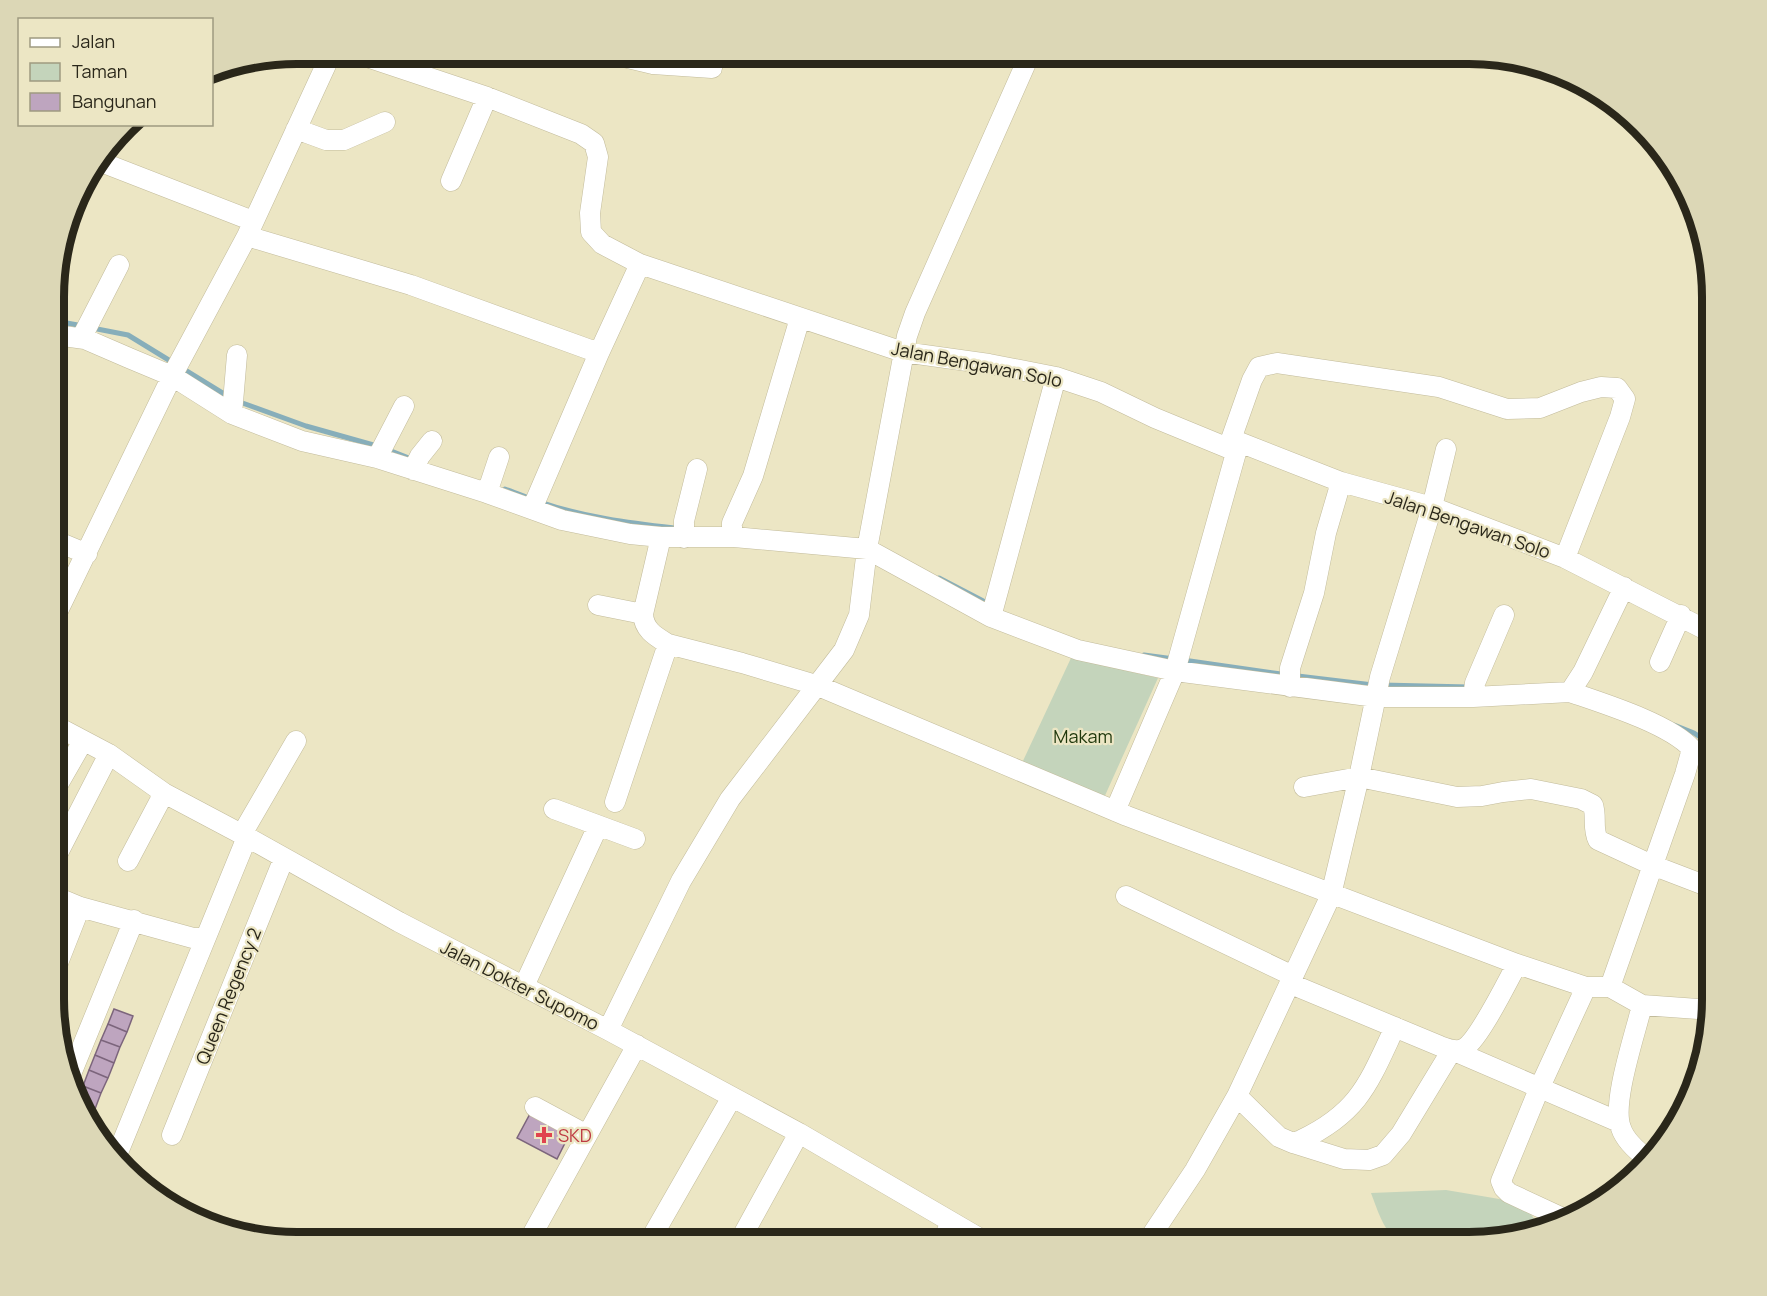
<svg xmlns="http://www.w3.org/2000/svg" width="1767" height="1296" viewBox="0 0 1767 1296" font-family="Manrope,sans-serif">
<rect width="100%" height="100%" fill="#ece6c4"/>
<path fill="#c4d4bb" d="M1071,658l87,20 -55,122 -81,-37z
M1446,1190l77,13 12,17 -4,7 -62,15h-70c-16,-12 -21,-31 -28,-49z"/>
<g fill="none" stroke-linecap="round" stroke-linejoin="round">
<path stroke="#87aeba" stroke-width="5" d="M56,321l27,5
M92,328l36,7 101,62
M237,401l69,25 71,20
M386,449l28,11
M505,489c12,4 23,9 35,13 43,15 89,21 134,26
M939,578l50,26
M1144,655l30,4
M1183,660l98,14 92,11
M1382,685l87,2
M1674,725l20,8 18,12"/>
</g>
<path fill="#bea5bf" stroke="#7c657c" stroke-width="1.5" d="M114,1009l19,7 -6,16 -19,-8z
M108,1024l19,8 -7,15 -19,-7z
M101,1040l19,7 -6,16 -19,-8z
M95,1055l19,8 -6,15 -19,-8z
M89,1070l19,8 -7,15 -18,-7z
M83,1086l18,7 -6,16 -14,-6 -3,-7z
M81,1103l14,6 -6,14 -2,-3z
M531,1112l39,21 -13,26 -40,-21z"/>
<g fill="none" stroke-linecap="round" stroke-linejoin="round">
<g stroke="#c2bb9b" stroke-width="21">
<path id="minor" d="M358,54l129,43 94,37 13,9 4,14 -8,56 1,19 11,12 38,20 263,88 86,12 67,13 45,15 54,26 73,30 11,-6 102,40 91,25 133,51 147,75
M611,54l42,10 59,4
M296,129l30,11h18l41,-18
M101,162l152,59
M451,181l36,-84
M247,236l164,49 188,68
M56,335l29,4 44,19 43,18 60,38 70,27 75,17 110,35 75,27 68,14 31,3h73l133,12 124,68 87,33 97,21 201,26h97l97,-5 13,-20 41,-85
M85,339v-8l34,-66
M232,414l5,-59
M1228,448l24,-68 7,-13 18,-4 162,24 68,22 33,-1 41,-16 20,-5 16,1 8,11 -5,18 -55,141
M377,458l27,-52
M413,470l7,-14 12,-15
M487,493l12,-36
M532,509l67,-156 41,-89
M661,537l-18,77c1,16 12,22 25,30
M734,537l-2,-3v-11l21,-47 47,-158
M684,538v-17l13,-52
M56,541l31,13
M598,605l45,9
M56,615l116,-239 75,-140 84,-182
M991,617l65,-240
M1660,662l21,-47
M1290,687v-19l24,-75 12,-60 15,-51
M1570,692c32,11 100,32 122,57l-7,25 -75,213
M1473,697l2,-14 29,-68
M56,726l53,28 55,39 83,44 152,85 209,108 191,103 187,109
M1304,787l55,-10 98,20 25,-1 21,-4 28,-3 50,10 12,6c4,12 -1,23 5,35l54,25 60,23
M56,788l27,-47
M615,802l53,-158 74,19 74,22 311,131 390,148 69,23h24l32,18 70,5
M554,809l81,30
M1115,811l60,-140 64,-229
M242,834l54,-93
M56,857l53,-103
M128,861l36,-68
M1126,896l167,80
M56,897l24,10 113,31h12
M56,968l24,-61
M1291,984l149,62c8,3 16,6 23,3 15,-7 45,-69 54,-85
M524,986l74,-160
M1642,1005c-6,27 -31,98 -21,123 4,12 16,23 27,31
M608,1030l73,-149 49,-82 114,-149 15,-35 8,-66 40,-213 8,-23 115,-259
M71,1074l63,-154
M1237,1096l42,41 14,6 8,-3c59,-28 68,-58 94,-113
M535,1107l52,28
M172,1135l112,-277
M1293,1143l51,16 25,1 14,-5 18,-21 51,-84 167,72
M117,1155l130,-318
M1565,1219l-56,-26 -5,-5 -3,-7 38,-92 47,-102
M528,1242l109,-197
M649,1242l83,-145
M739,1242l60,-109
M942,1242l9,-20
M1147,1242l48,-72 42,-74 94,-201 28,-118 21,-100 52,-170 14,-58"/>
</g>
<use href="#minor" stroke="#fff" stroke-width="20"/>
</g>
<path fill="#e0444e" stroke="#ece6c4" stroke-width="2" d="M541 1126h6v6h6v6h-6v6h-6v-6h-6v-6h6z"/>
<g text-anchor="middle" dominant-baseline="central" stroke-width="4.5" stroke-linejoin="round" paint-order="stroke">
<g font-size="18" fill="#2a271a" stroke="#ece6c4">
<text transform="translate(977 364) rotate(11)">Jalan Bengawan Solo</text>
<text transform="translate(1468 524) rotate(19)">Jalan Bengawan Solo</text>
<text transform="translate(520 985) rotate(27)">Jalan Dokter Supomo</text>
<text transform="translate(228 996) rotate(-68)">Queen Regency 2</text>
</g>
<g font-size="18" fill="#1e370b" stroke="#ece6c4">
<text x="1083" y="736">Makam</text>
</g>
<g font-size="18" fill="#be3a42" stroke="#ece6c4" text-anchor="start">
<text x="558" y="1135">SKD</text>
</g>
</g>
<path d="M0 0H1767V1296H0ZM297 64H1469A233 233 0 0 1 1702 297V999A233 233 0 0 1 1469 1232H297A233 233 0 0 1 64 999V297A233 233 0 0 1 297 64Z" fill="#dcd7b6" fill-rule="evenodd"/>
<path fill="none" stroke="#2a271a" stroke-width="8" d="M297 64H1469A233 233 0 0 1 1702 297V999A233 233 0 0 1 1469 1232H297A233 233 0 0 1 64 999V297A233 233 0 0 1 297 64Z"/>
<rect x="18" y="18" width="195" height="108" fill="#ece6c4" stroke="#9e9a80" stroke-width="1.5"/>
<rect x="30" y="38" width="30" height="9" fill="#ffffff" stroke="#9e9a80" stroke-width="1.5"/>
<text x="72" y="48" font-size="18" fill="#2a271a">Jalan</text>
<rect x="30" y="63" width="30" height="18" fill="#c4d4bb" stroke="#9e9a80" stroke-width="1.5"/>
<text x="72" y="78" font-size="18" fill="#2a271a">Taman</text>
<rect x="30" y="93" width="30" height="18" fill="#bea5bf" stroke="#9e9a80" stroke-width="1.5"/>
<text x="72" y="108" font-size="18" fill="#2a271a">Bangunan</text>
</svg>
